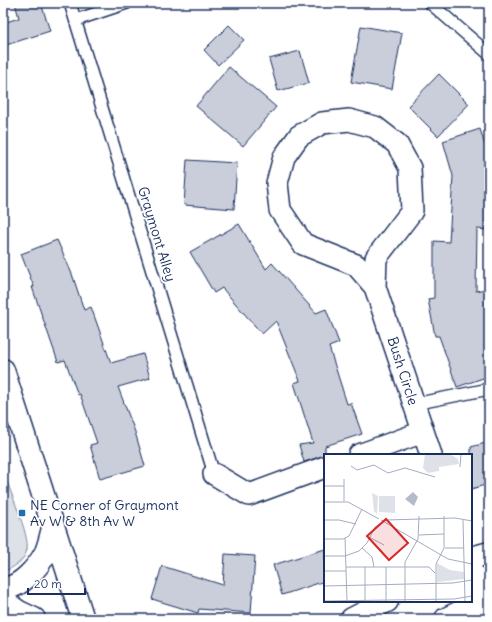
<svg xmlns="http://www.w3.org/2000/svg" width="492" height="622" viewBox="0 0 492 622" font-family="Delius,sans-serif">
<rect width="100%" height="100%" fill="#fff"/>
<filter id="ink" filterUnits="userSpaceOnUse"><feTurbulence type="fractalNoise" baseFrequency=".025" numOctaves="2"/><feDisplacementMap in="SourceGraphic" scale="8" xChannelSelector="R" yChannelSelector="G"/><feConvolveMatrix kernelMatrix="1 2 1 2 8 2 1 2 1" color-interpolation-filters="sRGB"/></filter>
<g filter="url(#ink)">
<path fill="#dee1e7" stroke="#7c88a2" d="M3,471c5,15 27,65 24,78 -2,12 -14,19 -24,23z"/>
<path fill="#caceda" stroke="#1b2f5e" d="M15,3h26l9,28 -47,15v-23l16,-5z
M229,25l15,15 -26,25 -14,-15z
M361,26l41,7 -10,56 -41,-7z
M300,51l9,32 -31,8 -9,-32z
M229,67l47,40 -33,39 -47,-40z
M439,74l30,30 -31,32 -30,-30z
M480,129l9,30v71l-12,-1 -1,62 9,-2 4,23v64l-32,11 -18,-51h-4l-7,-37 6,-1v-57l15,1 4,-66 -10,-35z
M187,160l50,3 -3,46 -50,-4z
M239,224l27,45 6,-6 44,50 10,-4 13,34 -10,4 18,57 4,-1 11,31 -37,12v9l-21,7 -5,-17 14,-2 -19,-60 6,-2 -24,-60 -14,13 -40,-46 -8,5 -24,-41z
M57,240l15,34 12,36 7,-3 20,56 32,-9 7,24 -32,9 17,45 10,34 -45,13 -10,-34 7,-2 -17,-49 -2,1 -13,-35 -7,2 -26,-75h2l-13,-33z
M489,442v42l-18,5v-42z
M325,549v32l-43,14 -9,-30z
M225,554l30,2 -4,57 -52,-4 -1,4 -46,-14 10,-33 61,19z"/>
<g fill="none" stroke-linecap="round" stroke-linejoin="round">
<g stroke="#1b2f5e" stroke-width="14">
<path id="service" d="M70,3l144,471
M430,3l59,51
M76,20l51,-17
M414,404l75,-15"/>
</g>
<g stroke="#1b2f5e" stroke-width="24">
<path id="minor" d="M349,120l26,7 22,17 13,24 2,43 -36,47 -1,29 -19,-22 -53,-21 -23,-34 -3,-27 7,-26 15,-21 23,-13z
M375,287l56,168
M359,455l64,-23
M214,474l35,21 76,-28
M471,569l12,31"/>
</g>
<g stroke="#1b2f5e" stroke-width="25">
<path id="secondary" d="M3,370l80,249
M471,558l18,-5
M3,588c17,1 36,-22 43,-36 3,-7 5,-16 7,-24
M3,601l16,11 15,7
M352,619l35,-18
M446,619l43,-21"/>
</g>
<use href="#service" stroke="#fff" stroke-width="11"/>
<use href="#minor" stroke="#fff" stroke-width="21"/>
<use href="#secondary" stroke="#fff" stroke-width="22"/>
</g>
</g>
<rect fill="#1f6fb2" stroke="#fff" stroke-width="1.5" x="18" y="509" width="8" height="8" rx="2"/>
<g text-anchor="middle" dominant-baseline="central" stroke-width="3.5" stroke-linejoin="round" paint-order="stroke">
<g font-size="14" fill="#1b2f5e" stroke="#fff">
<text transform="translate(157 234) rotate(73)">Graymont Alley</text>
<text transform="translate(403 371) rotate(72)">Bush Circle</text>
</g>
<g font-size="14" fill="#1b2f5e" stroke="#fff" text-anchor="start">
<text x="30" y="505">NE Corner of Graymont<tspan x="30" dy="16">Av W &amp; 8th Av W</tspan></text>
</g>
</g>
<g transform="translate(324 454)">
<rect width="148" height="148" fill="#fff"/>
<path d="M101,0h25l8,5 1,5 -20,3v4l-11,2 -5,-5zM48,39l6,3 -1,18 -3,-3zM55,42h16v17l-16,-1zM113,109l13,7 14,2v7l-27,3z" fill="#dee1e7"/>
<path d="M89,38l5,5 -4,9 -9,-7z" fill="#b5bbca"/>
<path fill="none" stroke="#a4acbf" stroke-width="1" d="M27,12l6,4 17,-5 14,8 17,-5 30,9M136,13l1,-13M20,25v22M0,32h20M0,48h24l31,17M0,66h15l17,4M57,66l67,39 24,5M139,66l2,82M95,81l25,-1M45,83l15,8M21,84l2,63M0,85h19l6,-3 13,-27M38,94l10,9 2,10M121,94h19M0,102h21l14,-5 8,-8 8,-16 11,-7 69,-2 17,3M22,113h83l6,6M41,113v34M62,113v35M0,117h22M0,132l129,-3 19,-3M0,147l130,-2 18,-3M81,148v-40l13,-23 1,-23M112,148v-38l8,-16v-32"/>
<path fill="#d62828" fill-opacity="0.15" stroke="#d62828" stroke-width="2" d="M62,65l22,24 -19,17 -22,-24z"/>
<rect width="148" height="148" fill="none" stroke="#1b2f5e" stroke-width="2"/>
</g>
<rect width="492" height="622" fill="none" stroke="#fff" stroke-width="16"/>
<rect x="8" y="8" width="476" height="606" fill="none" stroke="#1b2f5e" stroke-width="1.5" filter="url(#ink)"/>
<path d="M28 588v6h57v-6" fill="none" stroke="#1b2f5e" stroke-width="2"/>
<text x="34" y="588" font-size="12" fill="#1b2f5e" stroke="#ffffff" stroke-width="3" paint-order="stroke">20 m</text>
</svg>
